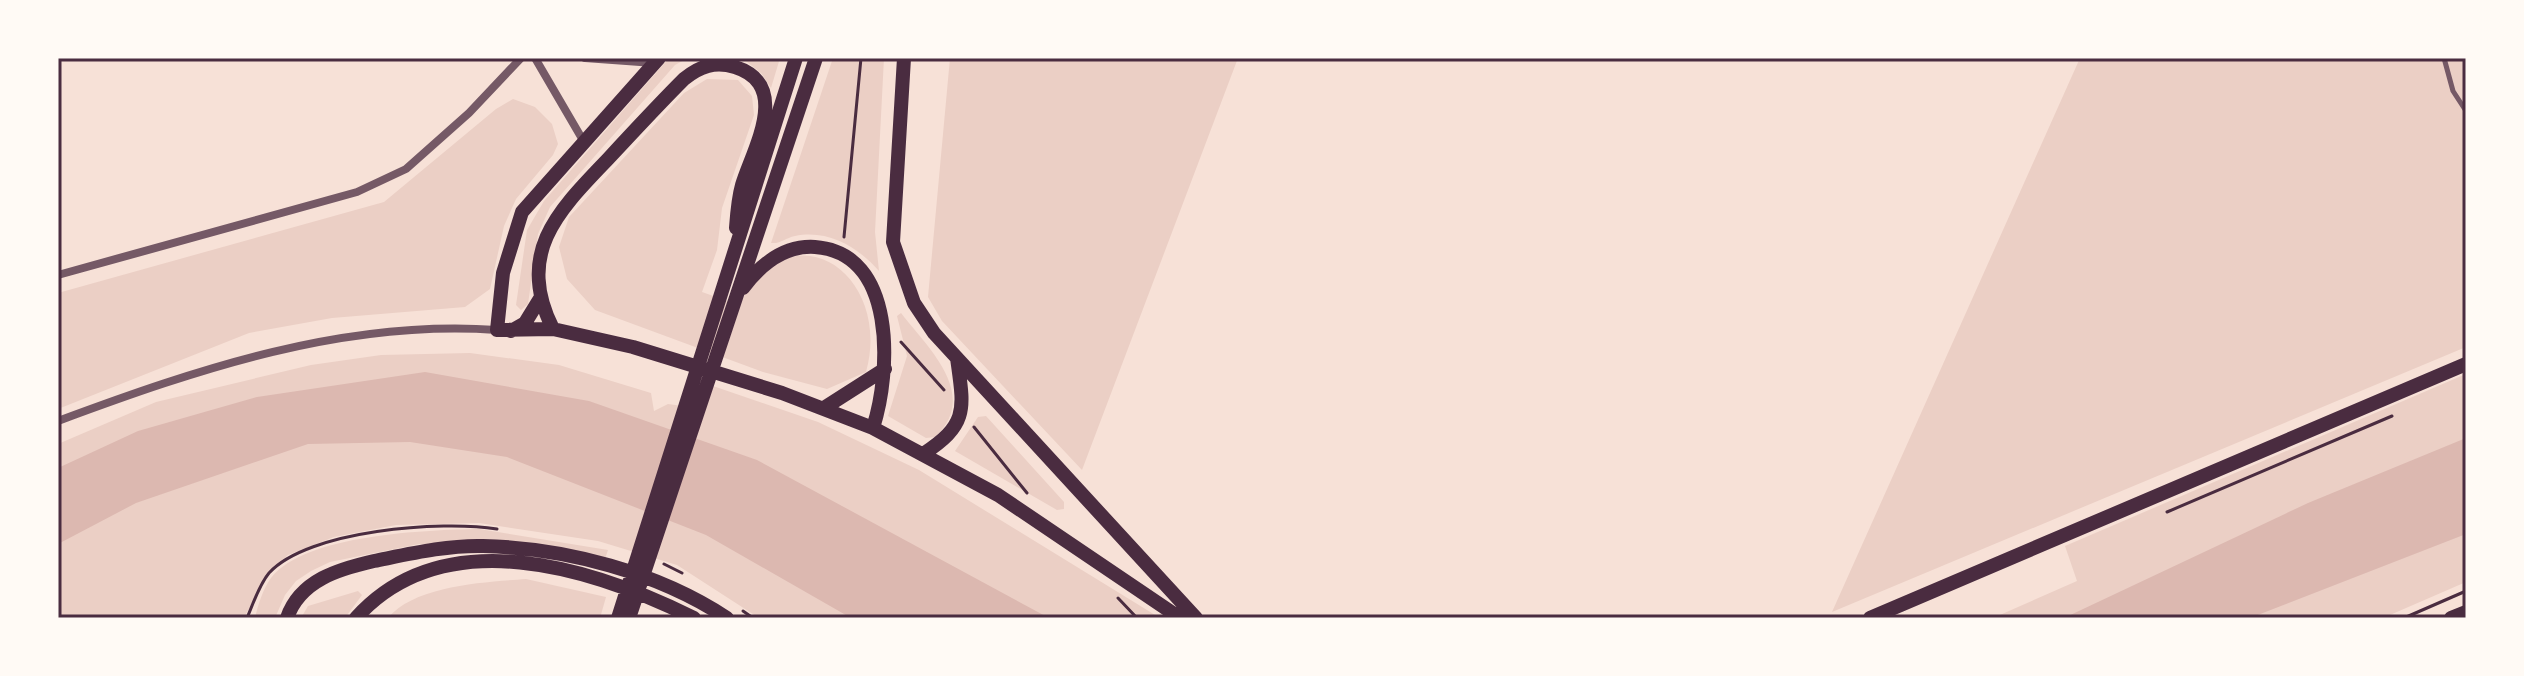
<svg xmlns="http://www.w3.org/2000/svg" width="2524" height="676" viewBox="0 0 2524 676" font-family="Signika,sans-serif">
<rect width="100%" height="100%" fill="#f7e1d7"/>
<path fill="#ebcfc5" d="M669,58h19l-13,7 -125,142 -12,27 -10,70 -7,6 -5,-5 11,-75 17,-29z
M742,58h38l-9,30 -10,-15z
M833,58h51l-9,174 4,39c-21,-24 -51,-42 -84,-35 -10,2 -14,8 -24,7z
M950,58h288l-156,412 -140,-149 -14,-24z
M2080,58h386v289l-634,265z
M707,79l31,1 14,16 2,19 -32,93 -5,42 -15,42 37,13c53,-102 154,-30 127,67l-39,17 -64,-17 -168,-62 -28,-31 -8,-32 10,-30 115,-124z
M513,99l22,8 17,17 6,20 -5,11 -37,44 -12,27 -14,63 -25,18 -133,11 -83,15 -191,76v-116l326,-91 112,-93z
M901,313c28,36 79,82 34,124l-9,1 -38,-22 19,-60 -10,-40z
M470,353l89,12 92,28 3,18 14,-7 36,5 9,-23 105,36 101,48 241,148h-401l-82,-53 -79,-24 -119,-18 -83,2 -62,12 -46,18 -20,17 -24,46h-186v-174l98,-42 155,-37 70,-10z
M2466,374v208l-83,36h-390l84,-37 -12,-35z
M986,416l78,86v7l-7,1 -102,-59 23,-34z
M479,529l129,21 -4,12 -147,-18h-38l-89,18 -19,9 -15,10 -11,14 -10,23h-20c3,-13 8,-29 16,-40 34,-44 157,-48 208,-49z
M526,579l80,18 -6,21h-212c27,-33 98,-36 138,-39z
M358,591l4,4 -17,23h-44l7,-12z"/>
<path fill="#dcb8b0" d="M425,372l164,29 168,59 292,158h-198l-145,-83 -199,-78 -97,-15 -102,2 -172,59 -78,41v-76l80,-37 119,-34z
M2466,438v96l-216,84h-186l244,-115z"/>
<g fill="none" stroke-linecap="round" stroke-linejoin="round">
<path stroke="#4a2c40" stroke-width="3" d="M844,237l17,-179
M901,342l43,48
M974,427l53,66
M2167,512l225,-96
M664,564l18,9
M1118,598l19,20
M743,611l10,7
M247,618c6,-14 12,-33 22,-45 39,-43 173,-53 228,-44
M2404,618l62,-27"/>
<path stroke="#755966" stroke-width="5" d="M2444,58l9,33 13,20"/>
<path stroke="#755966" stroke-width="8" d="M535,58l49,84
M585,58l69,5
M58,275l299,-83 49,-23 63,-56 52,-55
M58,421c140,-52 287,-102 439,-91"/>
<path stroke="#4a2c40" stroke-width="14" d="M659,58l-137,154 -19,61 -6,57 56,-1 80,18 149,46 91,35 125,67 182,123
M904,58l-11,184 21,61 20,30 262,285
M743,288c18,-24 41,-43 72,-41 82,6 76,125 58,181
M553,329c-38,-76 5,-118 55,-170 25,-27 50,-54 76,-80 16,-13 31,-18 51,-12 57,18 18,82 7,118 -4,14 -5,29 -6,43
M511,331l14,-8 16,-26
M824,408l61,-39
M923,454c46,-30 41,-45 34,-96
M287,618c13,-38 52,-49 87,-57 35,-7 73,-16 109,-15 83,2 174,26 244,72
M356,618c88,-98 237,-50 338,0
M618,618l178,-560
M629,618l187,-560
M1870,618l596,-254
M2451,618l15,-6"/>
</g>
<rect width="2524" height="676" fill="none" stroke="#fffaf5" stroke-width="120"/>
<rect x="60" y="60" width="2404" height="556" fill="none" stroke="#4a2c40" stroke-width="3"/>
</svg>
